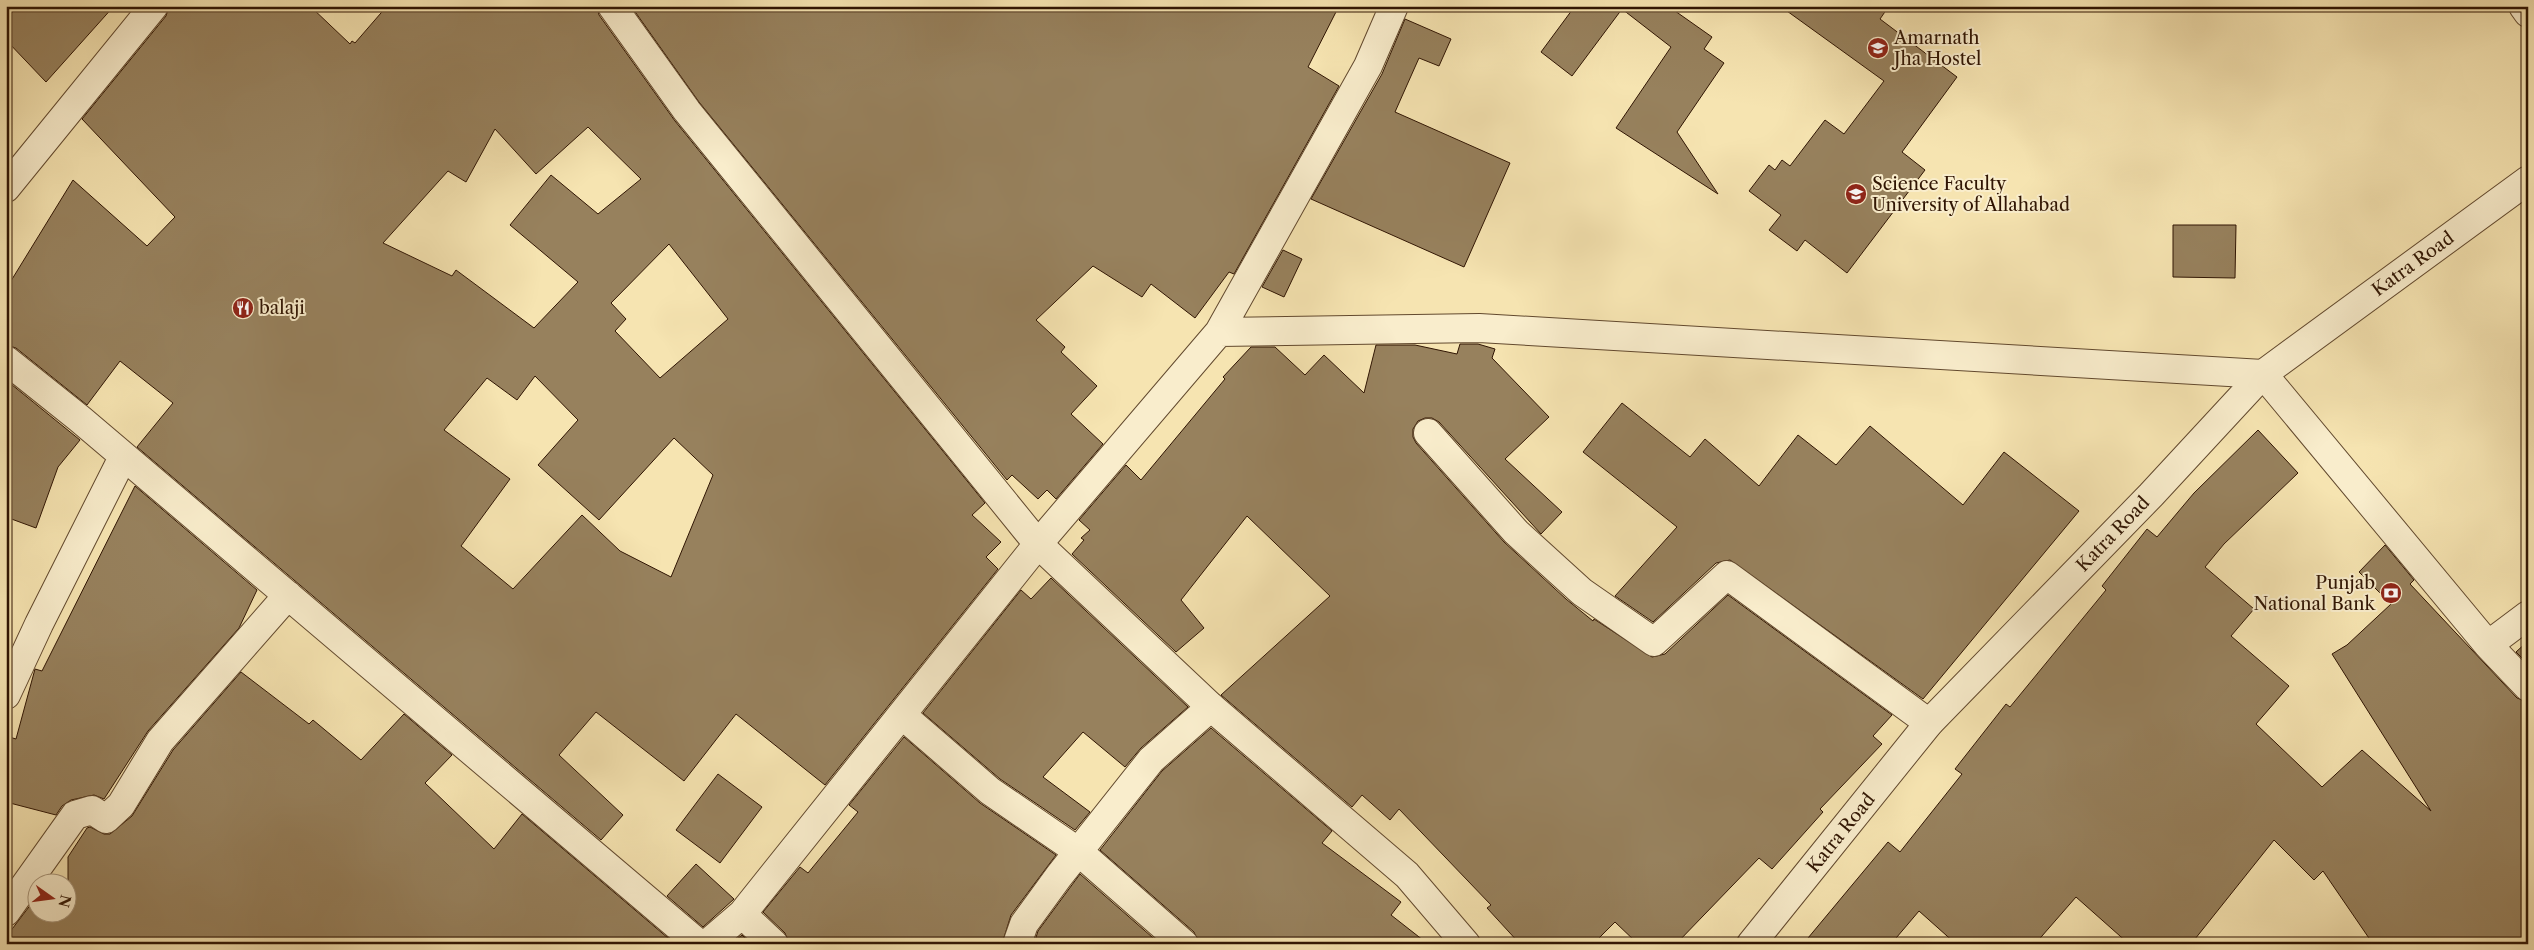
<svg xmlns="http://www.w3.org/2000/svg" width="2534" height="950" viewBox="0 0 2534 950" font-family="'Libre Caslon Text',serif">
<rect width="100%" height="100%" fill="#f6e4b1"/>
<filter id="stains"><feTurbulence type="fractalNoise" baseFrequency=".004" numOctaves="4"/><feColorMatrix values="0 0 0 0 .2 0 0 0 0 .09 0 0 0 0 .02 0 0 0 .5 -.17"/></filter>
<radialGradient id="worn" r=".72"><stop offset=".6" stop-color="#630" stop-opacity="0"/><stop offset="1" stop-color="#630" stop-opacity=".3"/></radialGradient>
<path fill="#97815d" stroke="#301503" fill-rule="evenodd" d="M6,6h108l-68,76 -40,-42z
M169,6h141l40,38 2,-3 3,2 32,-37h210l2,9 76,106 310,382 -13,12 29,27 -15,15 12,12 -173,216 -89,-71 -52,67 -88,-69 -37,43 64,60 -22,25 -464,-393 36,-44 -53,-42 -33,44 -71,-57 -10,-3v-56l67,-109 74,66 28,-29 -93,-98 84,-103zM588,127l53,52 -43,35 -47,-39 -41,50 68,57 -44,46 -78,-58 -4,6 -69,-33 65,-72 18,11 29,-53 41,45zM669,244l59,75 -68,59 -45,-47 11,-12 -15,-16zM535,376l43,44 -40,45 61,55 75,-82 39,37 -42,102 -51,-26 -38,-36 -69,74 -52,-43 49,-67 -66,-49 43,-52 30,22z
M631,6h708l-31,61 31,19 -105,188 -5,-2 -34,46 -44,-34 -9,13 -49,-31 -57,54 29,27 -4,5 36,34 -26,28 32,30 -47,55 -9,-9 -9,9 -26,-24 -5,5 -308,-378z
M1575,6h93l44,31 -8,12 20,14 -47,69 41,62 -102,-66 55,-81 -49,-38 -50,67 -31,-24z
M1780,6h109l-9,13 77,58 -55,75 23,18 -78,103 -42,-33 -8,11 -28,-21 12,-15 -32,-24 20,-26 6,5 7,-10 8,6 35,-46 19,14 40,-53z
M1405,19l46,20 -12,27 -20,-8 -24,54 115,51 -46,104 -153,-68 71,-125z
M2173,225h63l-1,53 -62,-1z
M1283,250l19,9 -18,38 -22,-10z
M1460,344h18l17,5 -3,9 57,59 -44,42 57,53 -21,22 -102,-112 -7,-4h-7l-7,3 -5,8v8l3,6 88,99 62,57 27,22 1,-2 58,38 13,-3 63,-59 164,120 -19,21 9,8 -62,65 3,3 -51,57 -13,-11 -83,86h-38l-23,-22 -22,22h-73l-33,-36 4,-3 -92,-96 -9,11 -28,-25 -10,12 -131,-112 109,-99 -83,-80 -66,84 23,28 -28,24 -104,-98 12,-14 -3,-2 9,-8 -11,-10 47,-55 15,15 84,-101 -2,-2 28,-30h24l30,28 19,-20 40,38 12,-48h39l42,9z
M6,380l74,60 -22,27 -22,61 -30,-11z
M1622,403l68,54 15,-18 54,47 39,-51 38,30 34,-39 93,79 41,-53 75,59 -156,188 -193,-139 -14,3 -63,59 -38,-26 62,-69 -94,-75z
M2258,430l40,43 -74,71 -19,23 49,42 -23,27 58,50 -33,38 66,63 40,-37 69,61 -99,-157 15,-9 44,-41 -32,-32 26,-27 29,35 -4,4 107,114 11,4v242h-155l-50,-73 -9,9 -40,-40 -83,104h-62l-53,-47 -41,47h-79l-37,-33 -28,33h-88l85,-102 12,10 62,-78 -7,-5 51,-65 4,3 96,-117 -4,-4 45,-57 10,8 37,-44z
M135,486l122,104 -18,38 -91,103 -44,68 -10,-4 -23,5 -9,6 -6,9 -50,-13v-66l10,3 19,-70 7,2z
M1051,578l137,129 -47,41 -16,19 -42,-35 -40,45 47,35 -15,18 -75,-51 -77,-66 98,-123 10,9z
M2528,641v23l-12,-12z
M241,672l68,52 4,-4 48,40 43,-46 48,41 -27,28 69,66 28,-35 153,130h-669v-7l32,-42v17h30v-55l19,-29 3,-1 14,7h6l22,-18 41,-66z
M1211,728l121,103 -10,12 79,59 -10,13 37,29h-229l-5,-12 -94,-82 62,-79z
M904,737l76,66 76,52 -45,60 -9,29h-213l-4,-11 -22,-21 37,-45 8,6 50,-61 -9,-7z
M718,774l44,33 -42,56 -44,-33z
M696,864l38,35 -31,28 -36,-31z
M1080,874l80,70h-126l4,-13z
M742,935l9,9h-20z"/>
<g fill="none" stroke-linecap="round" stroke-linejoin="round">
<g stroke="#62492e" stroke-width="30">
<path id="minor" d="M6,188l148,-182
M1219,332l260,-4 784,46 225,271 40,42
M6,360l74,59 619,525
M1428,433l88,99 66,60 72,50 73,-67 202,148
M2488,645l40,-30
M6,695l33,-71 84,-167
M902,715l88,76 89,61 105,92
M6,912l69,-97 17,-5 14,9 15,-14 39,-64 128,-146
M742,914l32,30
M707,944l35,-30 296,-370 181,-212 149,-266 26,-60
M1017,944l7,-20 35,-48 92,-116 60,-53"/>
</g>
<g stroke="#62492e" stroke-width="30">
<path id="tertiary" d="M612,6l75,105 351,433 173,163 196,168 59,69
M2523,6l5,7
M1751,944l178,-221 222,-228 112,-121 265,-194"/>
</g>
<use href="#minor" stroke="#f9edcc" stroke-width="28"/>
<use href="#tertiary" stroke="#f9edcc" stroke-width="28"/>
</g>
<defs>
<g id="university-disc" transform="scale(1.125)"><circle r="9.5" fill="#8f2418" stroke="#f9edcc"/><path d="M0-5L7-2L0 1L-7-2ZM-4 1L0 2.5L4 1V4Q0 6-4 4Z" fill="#fff"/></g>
<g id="restaurant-disc" transform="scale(1.125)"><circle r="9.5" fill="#8f2418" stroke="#f9edcc"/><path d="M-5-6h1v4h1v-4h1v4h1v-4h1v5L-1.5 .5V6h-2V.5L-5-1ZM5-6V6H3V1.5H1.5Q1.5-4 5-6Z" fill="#fff"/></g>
<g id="bank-disc" transform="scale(1.125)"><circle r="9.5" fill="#8f2418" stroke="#f9edcc"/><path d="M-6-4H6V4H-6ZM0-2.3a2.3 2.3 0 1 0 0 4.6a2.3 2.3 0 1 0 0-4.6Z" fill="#fff"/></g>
</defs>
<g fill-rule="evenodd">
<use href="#university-disc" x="1878" y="48"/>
<use href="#university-disc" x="1856" y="194"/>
<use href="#restaurant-disc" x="243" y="308"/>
<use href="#bank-disc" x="2391" y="593"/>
</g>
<g text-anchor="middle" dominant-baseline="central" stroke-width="4" stroke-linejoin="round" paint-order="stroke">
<g font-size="18" fill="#301503" stroke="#f9edcc" text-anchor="start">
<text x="1894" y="38">Amarnath<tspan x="1894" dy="21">Jha Hostel</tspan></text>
<text x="1872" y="184">Science Faculty<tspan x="1872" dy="21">University of Allahabad</tspan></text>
<text x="259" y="308">balaji</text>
<text x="2375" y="583" text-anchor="end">Punjab<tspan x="2375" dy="21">National Bank</tspan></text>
</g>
<g font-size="18" fill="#301503" stroke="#f9edcc">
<text transform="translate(2413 264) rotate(-36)">Katra Road</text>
<text transform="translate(2113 534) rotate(-46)">Katra Road</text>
<text transform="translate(1841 833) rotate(-51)">Katra Road</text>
</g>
</g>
<rect width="2534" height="950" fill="none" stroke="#f6e4b1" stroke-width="25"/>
<rect x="8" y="8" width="2519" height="935" fill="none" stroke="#301503" stroke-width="2.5"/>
<rect x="12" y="12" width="2509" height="925" fill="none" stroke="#301503"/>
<g transform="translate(52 898) rotate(104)"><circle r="24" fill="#f9edcc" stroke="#a9977c"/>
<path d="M0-4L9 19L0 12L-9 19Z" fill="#8f2418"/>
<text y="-8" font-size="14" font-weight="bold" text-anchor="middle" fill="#301503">N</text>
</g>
<rect width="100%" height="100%" filter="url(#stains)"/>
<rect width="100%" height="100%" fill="url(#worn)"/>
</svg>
